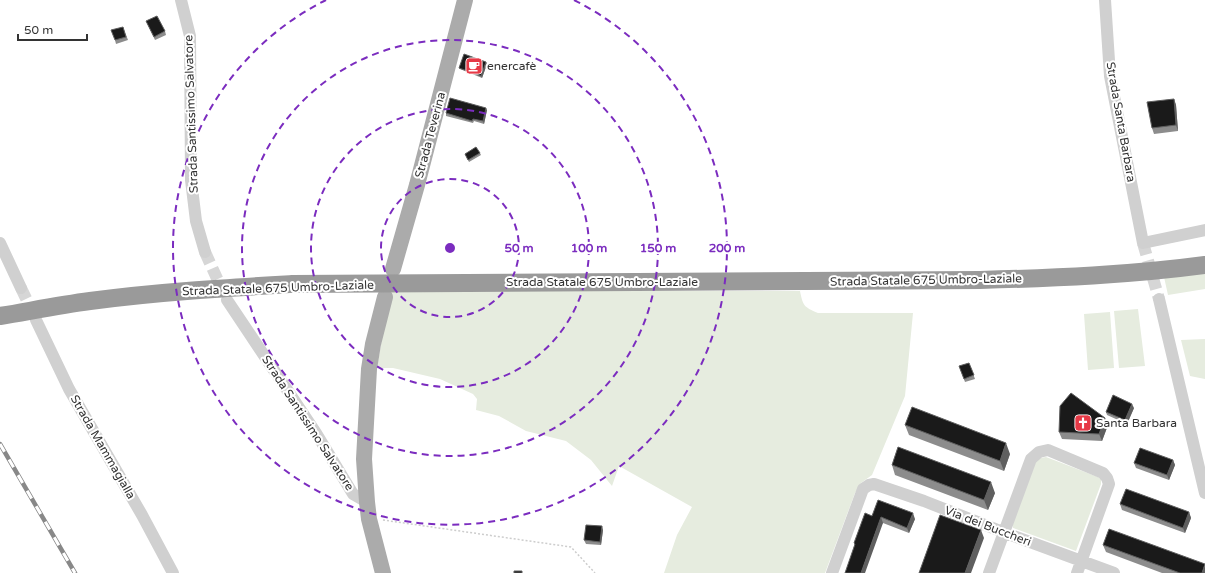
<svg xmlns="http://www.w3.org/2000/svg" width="1205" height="573" viewBox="0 0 1205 573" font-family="'Varela Round',sans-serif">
<rect width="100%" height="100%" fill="#fff"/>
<path fill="#e6ecdf" d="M1205,271v18l-37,6 -4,-18z
M390,291h410c3,15 4,16 18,22h95l-8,83 -33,79 -11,8 -6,10 -30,80h-161l13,-38 15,-28 -73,-41 -7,20 -21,-26 -25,-19 -40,-10 -27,-15 -23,-6 1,-11 -4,-5 -33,-15 -47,-11h-16z
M1138,309l7,57 -26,2 -5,-57z
M1110,312l4,56 -26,2 -4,-56z
M1205,339v40l-15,-3 -9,-36z
M1046,457l52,20 3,2v5l-25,67 -63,-23 -1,-5 23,-62 6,-3z"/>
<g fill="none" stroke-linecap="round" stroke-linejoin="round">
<path stroke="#d6d6d6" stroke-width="12" stroke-dasharray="12 6" stroke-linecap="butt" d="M1143,243l16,56
M205,252l19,42
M21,288l14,29"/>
<path stroke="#cdcdcd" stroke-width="1.5" stroke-dasharray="2 2" stroke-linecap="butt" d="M383,520l188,27 24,26"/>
<path stroke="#d0d0d0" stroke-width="12" d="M181,0l9,36 1,144 5,41 9,31
M1105,0l5,76 33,167 62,-13
M0,243l21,45
M1159,299l46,194
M227,300l89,133 37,61 14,8
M36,320l33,69 73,126 31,58
M832,573l31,-84 6,-4 5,-1 50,17 79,31 111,41
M989,573l42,-114 8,-7 9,-2 55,23 4,5 2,6 -32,89"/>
<path stroke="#ababab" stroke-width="16" d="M393,269l24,-84 48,-185
M383,573l-14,-54 -2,-17 -3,-43 5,-90 4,-25 12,-47"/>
<path stroke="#9a9a9a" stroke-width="18" d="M0,316c30,-5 60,-11 90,-15 67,-9 135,-13 202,-17l688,-4c75,-2 151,-5 225,-15"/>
<g stroke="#888" stroke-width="4.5">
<path id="rail" d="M0,444l75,129"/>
</g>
<use href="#rail" stroke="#fff" stroke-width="3" stroke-dasharray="9" stroke-linecap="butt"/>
</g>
<path fill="#8c8c8c" d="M146,21l19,10 1,4 -11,5z
M123,27l5,13 -12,4 -1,-4z
M486,62l1,2 -5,14 -22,-9 -1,-1z
M1174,99l2,6 2,26 -24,3 -2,-6z
M487,110l-3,14 -10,-3 -1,2 -27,-7v-3z
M480,153l1,2 -12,7 -4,-8z
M969,363l6,16 -10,3 -6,-16z
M1134,408l-7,16 -20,-9 -1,-3z
M905,425l105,29 -6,17 -95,-36z
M1108,425l-6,16 -40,-2 -3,-7z
M1173,460l2,5 -6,15 -33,-12 -2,-5z
M892,465l103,28 -7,17 -93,-35z
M1120,504l69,8 2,6 -6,15 -63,-23z
M872,516l43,3 -6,14 -26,-10 -28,23 -1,-3z
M603,530l-2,15 -15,-1 -2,-4z
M1103,545l102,28h-43l-56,-21z"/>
<path fill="#5f5f5f" d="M486,62l1,2 -5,14 -1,-2z
M1174,99l2,6 2,26 -2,-6z
M486,108l1,2 -3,14 -1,-3z
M1132,404l2,4 -7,16 -2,-4z
M1105,418l3,7 -6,16 -3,-7z
M1006,443l4,11 -6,17 -4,-10z
M1173,460l2,5 -6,15 -2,-5z
M991,482l4,11 -7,17 -4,-10z
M1189,512l2,6 -6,15 -2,-5z
M913,513l2,6 -6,14 -2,-5z
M881,517l2,6 -18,50h-4z
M602,526l1,4 -2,15 -1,-3z
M981,530l3,8 -13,35h-6z
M1205,565v8h-3z"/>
<path fill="#1a1a1a" stroke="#5f5f5f" d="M157,16l8,15 -11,6 -8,-16z
M123,27l3,10 -11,3 -4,-10z
M464,54l22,8 -5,14 -22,-8z
M450,98l36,10 -3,13 -10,-2 -1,2 -26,-8z
M1174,99l2,26 -24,3 -5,-26z
M476,147l4,6 -12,7 -3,-6z
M969,363l5,12 -10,4 -5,-13z
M1071,393l34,25 -6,16 -40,-2 1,-26z
M1113,395l19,9 -7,16 -19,-8z
M912,407l94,36 -6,18 -95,-36z
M898,447l93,35 -7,18 -92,-35z
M1140,448l33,12 -6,15 -33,-12z
M1126,489l63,23 -6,16 -63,-24z
M878,500l35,13 -6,15 -26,-11 -20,56h-16l10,-29 -1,-1 11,-30 7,3z
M940,515l41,15 -16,43h-46z
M586,525l16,1 -2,16 -16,-2z
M1109,529l96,35 -3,9h-22l-77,-28z
M514,571h8v2h-8z"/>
<g fill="none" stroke="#7b2cbf" stroke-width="2" stroke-dasharray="7 5">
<circle cx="450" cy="248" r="69"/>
<circle cx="450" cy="248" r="139"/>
<circle cx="450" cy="248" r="208"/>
<path d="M574 0A277 277 0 1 1 326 0"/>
</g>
<defs>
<g id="cafe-square" transform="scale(0.9)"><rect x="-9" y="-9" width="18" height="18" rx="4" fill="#e63946" stroke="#fff"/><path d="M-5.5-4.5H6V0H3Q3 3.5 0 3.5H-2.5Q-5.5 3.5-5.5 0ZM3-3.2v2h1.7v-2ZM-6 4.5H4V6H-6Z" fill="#fff"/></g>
<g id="church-square" transform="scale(0.9)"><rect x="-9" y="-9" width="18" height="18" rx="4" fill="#e63946" stroke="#fff"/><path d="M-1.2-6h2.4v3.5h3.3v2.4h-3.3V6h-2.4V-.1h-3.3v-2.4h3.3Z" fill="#fff"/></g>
</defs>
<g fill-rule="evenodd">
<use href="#cafe-square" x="474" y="66"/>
<use href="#church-square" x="1083" y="423"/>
</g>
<g text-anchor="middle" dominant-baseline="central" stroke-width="4" stroke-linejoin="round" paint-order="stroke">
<g font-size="12" fill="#333" stroke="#fff" text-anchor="start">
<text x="487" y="66">enercafè</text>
<text x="1096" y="423">Santa Barbara</text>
</g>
<g font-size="12" fill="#333" stroke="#fff">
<text transform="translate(191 114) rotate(-92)">Strada Santissimo Salvatore</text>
<text transform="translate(1121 122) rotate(80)">Strada Santa Barbara</text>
<text transform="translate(430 135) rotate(-75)">Strada Teverina</text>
<text transform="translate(926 280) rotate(-1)">Strada Statale 675 Umbro-Laziale</text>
<text x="602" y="282">Strada Statale 675 Umbro-Laziale</text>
<text transform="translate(278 288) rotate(-2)">Strada Statale 675 Umbro-Laziale</text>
<text transform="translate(308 423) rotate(57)">Strada Santissimo Salvatore</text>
<text transform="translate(103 447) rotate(60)">Strada Mammagialla</text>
<text transform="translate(988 526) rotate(21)">Via dei Buccheri</text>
</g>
</g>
<circle cx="450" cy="248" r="6" fill="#7b2cbf" stroke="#fff" stroke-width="2"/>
<g font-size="12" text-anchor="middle" font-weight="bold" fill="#7b2cbf" stroke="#fff" stroke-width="4" stroke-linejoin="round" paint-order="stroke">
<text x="519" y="252">50 m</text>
<text x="589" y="252">100 m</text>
<text x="658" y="252">150 m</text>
<text x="727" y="252">200 m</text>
</g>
<path d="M18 34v6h69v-6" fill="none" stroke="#333333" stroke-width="2"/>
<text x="24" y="34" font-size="12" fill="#333333" stroke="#ffffff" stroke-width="3" paint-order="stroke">50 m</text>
</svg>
